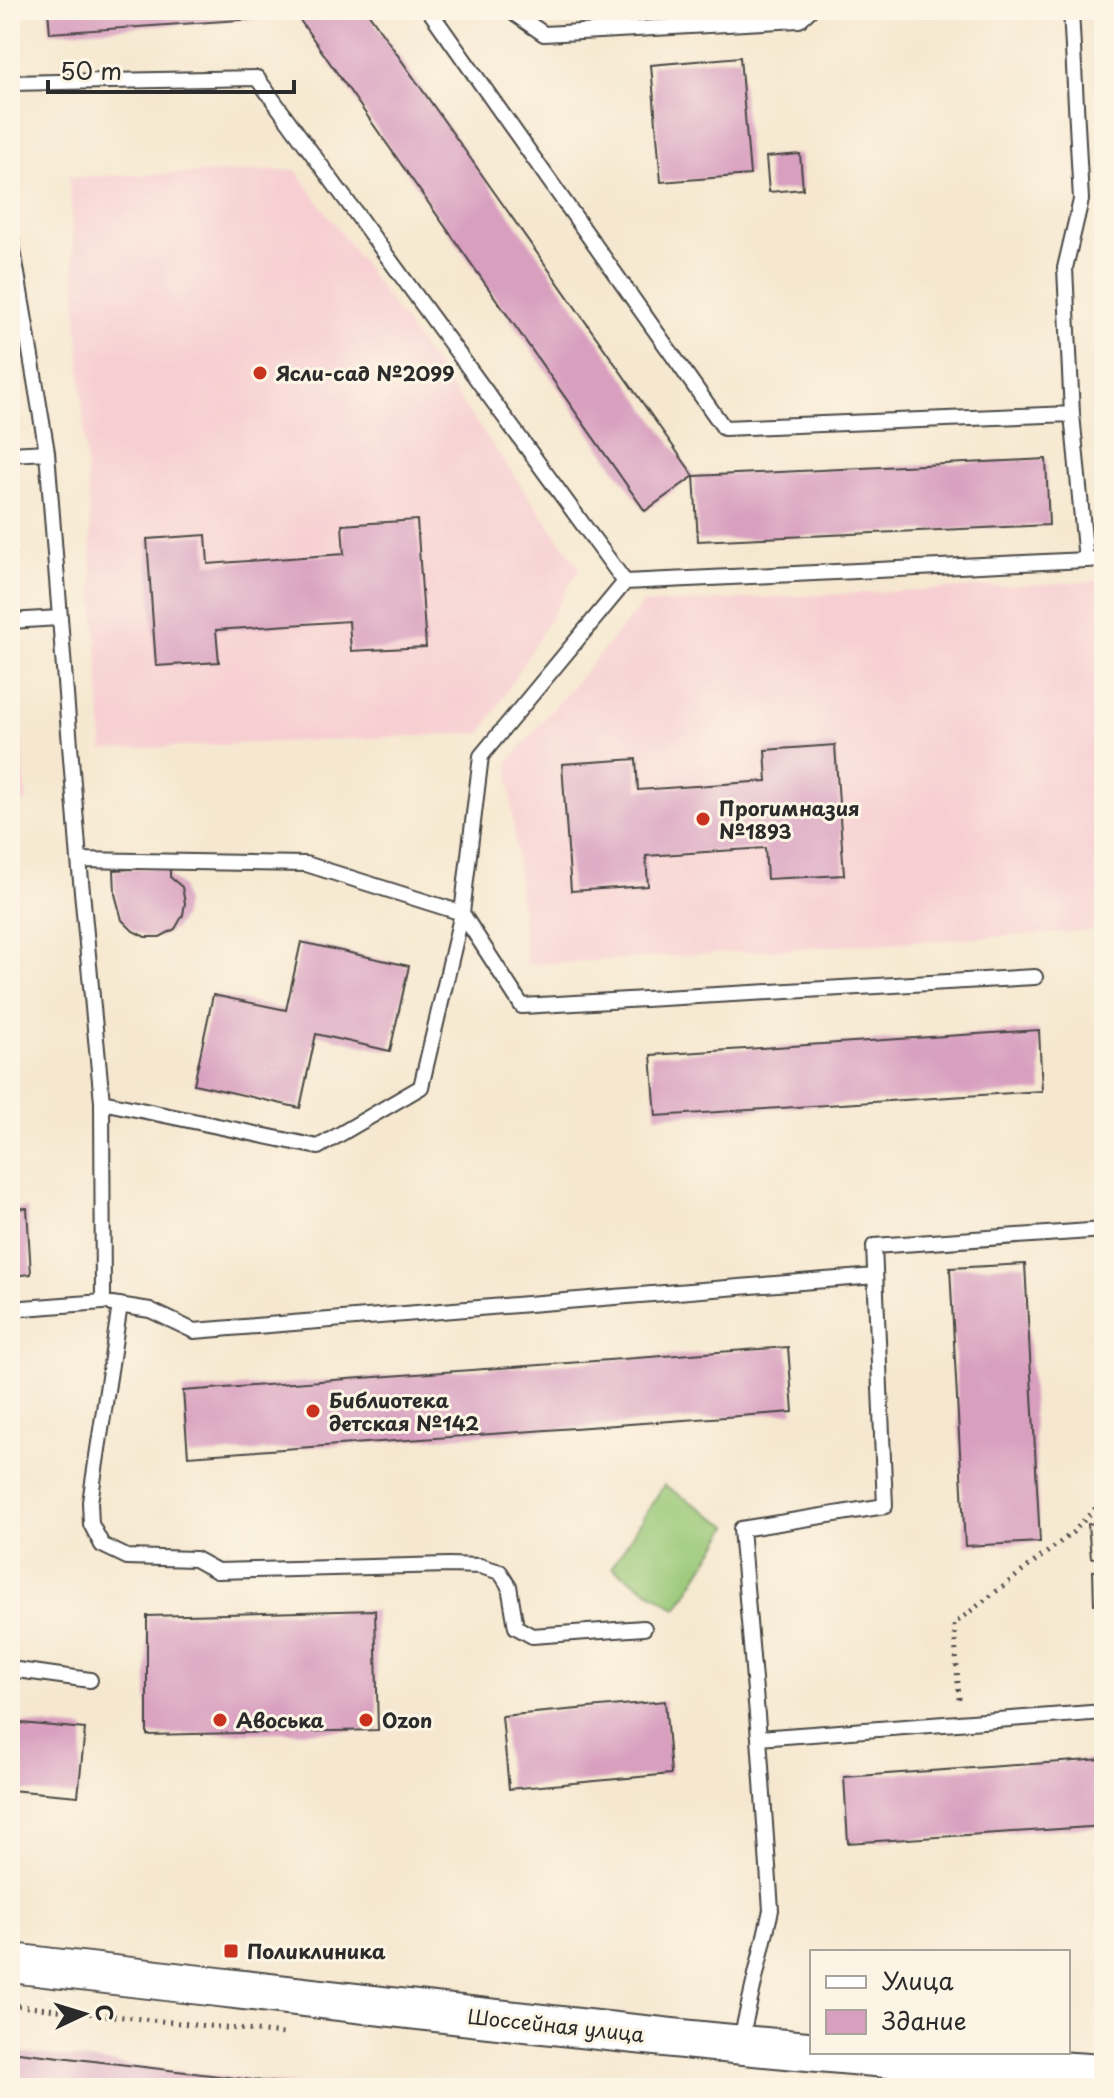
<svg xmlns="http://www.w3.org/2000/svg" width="1114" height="2098" viewBox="0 0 1114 2098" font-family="'Playpen Sans',sans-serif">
<rect width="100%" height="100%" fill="#fcf5e5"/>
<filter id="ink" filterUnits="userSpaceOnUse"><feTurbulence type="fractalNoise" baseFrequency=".0125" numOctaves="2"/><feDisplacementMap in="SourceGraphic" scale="16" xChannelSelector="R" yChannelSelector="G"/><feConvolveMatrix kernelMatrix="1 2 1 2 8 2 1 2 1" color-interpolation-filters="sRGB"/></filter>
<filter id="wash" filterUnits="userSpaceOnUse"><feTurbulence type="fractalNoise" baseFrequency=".006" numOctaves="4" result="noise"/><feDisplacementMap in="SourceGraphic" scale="32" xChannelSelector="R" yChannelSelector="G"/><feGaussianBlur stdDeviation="1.8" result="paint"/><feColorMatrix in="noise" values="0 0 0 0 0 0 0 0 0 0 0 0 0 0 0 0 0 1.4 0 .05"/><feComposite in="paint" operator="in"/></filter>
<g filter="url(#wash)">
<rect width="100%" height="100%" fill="#f6e8d0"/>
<path fill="#f7cfd2" d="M296,170l284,398 -98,165 -379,17 -34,-573z
M1098,581l6,74v275l-578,35 -18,-203 134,-158z
M10,658h6l11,145 -17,1z"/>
<path fill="#97c776" stroke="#617950" stroke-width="2" d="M664,1485l65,41 -52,83 -65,-42z"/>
<g id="blocks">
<path fill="#d89fbf" d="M48,10h248l1,6 8,-6h61l328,466 -49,35 -348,-495 -247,17z
M740,57l10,118 -89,7 -10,-117z
M800,154l3,35 -34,3 -3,-35z
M1046,459l3,66 -351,16 -4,-65z
M10,498h2l4,58 -6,1z
M417,520l9,127 -75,4 -2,-30 -133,9 3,32 -63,4 -9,-127 59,-4 2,29 136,-10 -2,-29z
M835,745l9,130 -77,4 -2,-31 -119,8 2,30 -77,5 -9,-127 74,-5 2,31 129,-9 -2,-31z
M170,867v10l12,10 3,16 -2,12 -8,14 -15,8h-15l-12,-6 -11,-11 -7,-26 -1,-24z
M301,942l108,24 -19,85 -74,-17 -16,74 -106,-24 19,-89 73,15z
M1039,1030l3,61 -386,25 -5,-61z
M27,1208l4,66 -21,2v-67z
M1025,1264l15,278 -75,4 -15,-278z
M788,1347l5,65 -605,44 -5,-65z
M1104,1522v35l-13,1 -3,-34z
M1104,1570v33l-10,1 -1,-33z
M375,1610l3,120 -231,5v-119z
M665,1701l6,73 -162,15 -7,-73z
M10,1722l75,7 -7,67 -68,-6z
M1104,1759v67l-256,17 -4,-66z
M10,2051l293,35v2h-293z"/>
</g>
</g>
<g filter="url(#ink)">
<use href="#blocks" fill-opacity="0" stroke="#494744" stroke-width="2"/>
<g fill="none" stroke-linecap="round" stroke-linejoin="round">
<g stroke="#494744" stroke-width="18">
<path id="lane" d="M429,10l295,418 348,-14
M509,10l35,24 255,-14 11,-10
M10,83l247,-5 368,504 461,-22 -14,-146 -7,-146 16,-68 -10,-190
M10,232l37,220 32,408 23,242 1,200 -93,7
M10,454l37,-2
M1086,560l18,-1
M625,582l-144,174 -19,157 60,93 513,-29
M10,621l49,-3
M79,860l227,4 156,49 -41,174 -103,60 -216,-45
M112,1304l38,6 44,21 681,-55
M120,1305l-30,197 1,22 11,21 25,12 68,2 22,12 232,-6 31,1 20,6 9,14 7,41 16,9 112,-8
M10,1669l80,11
M759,1738l-18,-209 144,-23 -11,-260 230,-16
M740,2043l31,-133 -12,-172 345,-26"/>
</g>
<g stroke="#494744" stroke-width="32">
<path id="street" d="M935,2088l1,-24"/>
</g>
<g stroke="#494744" stroke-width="42">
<path id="secondary" d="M10,1963c364,41 728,89 1094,111"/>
</g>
<path stroke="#494744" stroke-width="5" stroke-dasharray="2 6" stroke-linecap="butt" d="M959,1699l-5,-75 118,-91 32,-34
M10,2005l274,29"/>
<use href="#lane" stroke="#fff" stroke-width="14"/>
<use href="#street" stroke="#fff" stroke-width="28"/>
<use href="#secondary" stroke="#fff" stroke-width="38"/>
</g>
</g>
<g fill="#c8321e" stroke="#fcf5e5" stroke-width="3">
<circle cx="260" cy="373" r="8"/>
<circle cx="703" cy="819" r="8"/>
<circle cx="313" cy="1411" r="8"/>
<circle cx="220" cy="1720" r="8"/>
<circle cx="366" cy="1720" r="8"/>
<rect x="223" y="1943" width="16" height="16" rx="4"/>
</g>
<g text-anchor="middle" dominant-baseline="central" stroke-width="6" stroke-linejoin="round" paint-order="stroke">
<g font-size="20" font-weight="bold" fill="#2b2b2b" stroke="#fcf5e5" text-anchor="start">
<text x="276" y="373">Ясли-сад №2099</text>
<text x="719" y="808">Прогимназия<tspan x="719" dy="23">№1893</tspan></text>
<text x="329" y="1400">Библиотека<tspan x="329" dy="23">детская №142</tspan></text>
<text x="236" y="1720">Авоська</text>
<text x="382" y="1720">Ozon</text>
<text x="247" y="1951">Поликлиника</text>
</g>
<g font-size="20" fill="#2b2b2b" stroke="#fcf5e5">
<text transform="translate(556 2025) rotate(6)">Шоссейная улица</text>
</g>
</g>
<rect width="1114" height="2098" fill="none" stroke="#fcf5e5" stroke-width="40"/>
<rect x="810" y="1950" width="260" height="104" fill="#fcf5e5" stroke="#a8a49b" stroke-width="2"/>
<rect x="826" y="1976" width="40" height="12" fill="#ffffff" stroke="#a8a49b" stroke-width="2"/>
<text x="882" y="1990" font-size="24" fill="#2b2b2b">Улица</text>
<rect x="826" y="2010" width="40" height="24" fill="#d89fbf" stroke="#a8a49b" stroke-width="2"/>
<text x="882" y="2030" font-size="24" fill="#2b2b2b">Здание</text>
<g transform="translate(84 2014) rotate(86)" stroke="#fcf5e5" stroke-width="6" paint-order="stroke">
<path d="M0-6L14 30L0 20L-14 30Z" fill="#2b2b2b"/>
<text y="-12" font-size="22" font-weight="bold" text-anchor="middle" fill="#2b2b2b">С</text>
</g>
<path d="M48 80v12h246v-12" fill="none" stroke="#2b2b2b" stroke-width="4"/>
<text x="60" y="80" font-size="24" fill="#2b2b2b" stroke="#fcf5e5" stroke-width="6" paint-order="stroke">50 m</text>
</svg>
